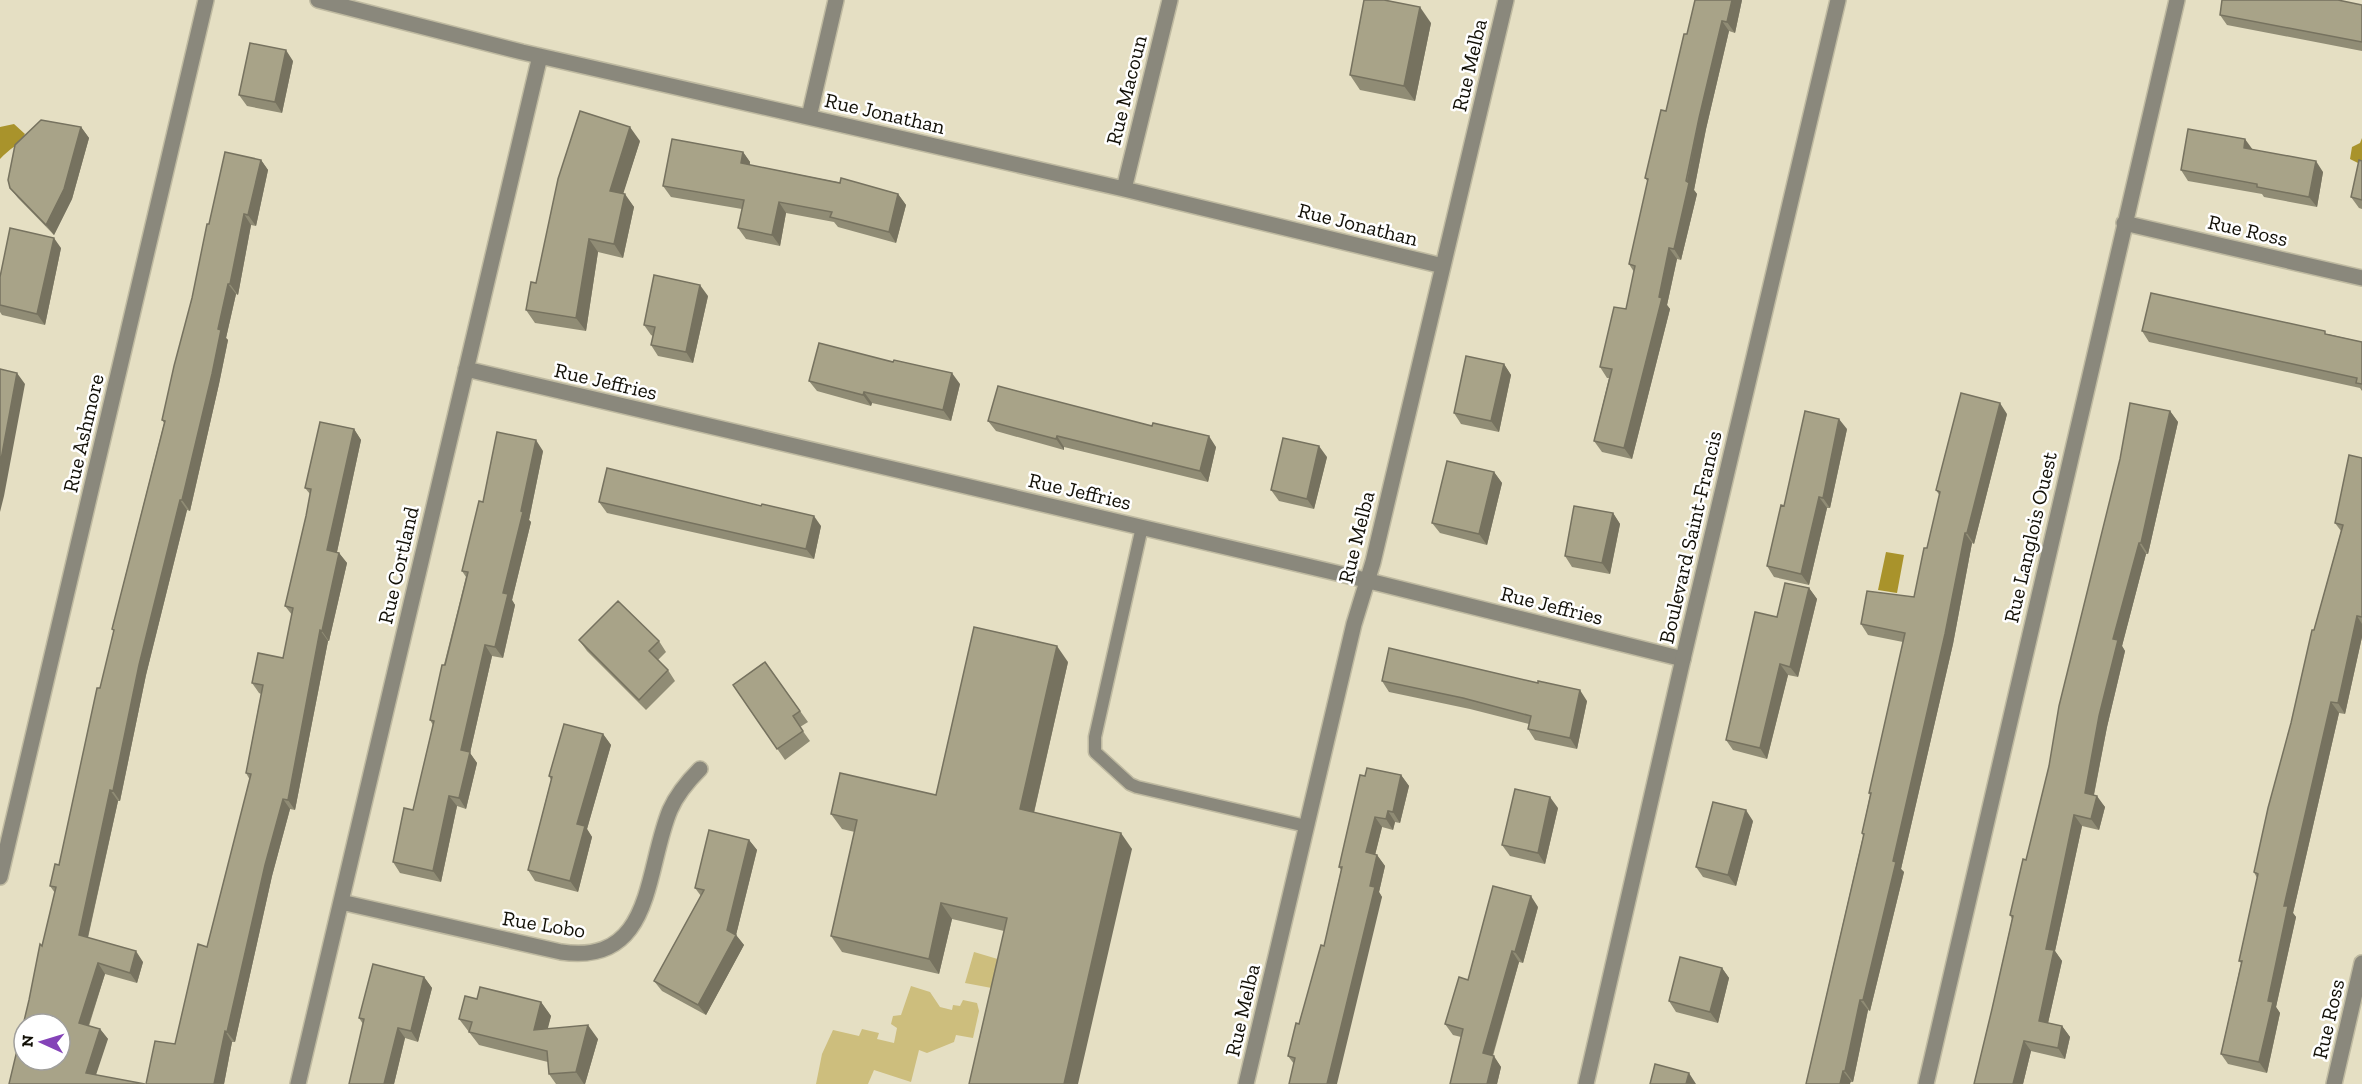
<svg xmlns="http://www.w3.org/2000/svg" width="2362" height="1084" viewBox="0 0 2362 1084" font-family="'Zilla Slab',serif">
<rect width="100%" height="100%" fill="#e5dfc3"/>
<path fill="#cdbe7d" d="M974,952l27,8 -4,29 -32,-6z
M911,986l19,6 10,15 12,3 1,-5 7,1 3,-6 14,3 2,8 -6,27 -17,-3 -2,7 -27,11 -8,-3 -8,32 -37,-12 -6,14h-52l6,-30 11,-24 26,6 3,-7 17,4 -2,6 17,4 3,-15 -6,-4 2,-8 8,-1z"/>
<path fill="#a9932b" d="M14,124l11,10c-6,11 -16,15 -25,25v-32z
M2362,138v25l-2,1 -10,-5 2,-12 8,-4z
M1886,552l18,3 -7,38 -19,-3z"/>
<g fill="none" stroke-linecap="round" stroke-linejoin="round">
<g stroke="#bfbaa1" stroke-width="15">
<path id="service" d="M1142,527l-47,210v15l35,32 7,3 169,39"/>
</g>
<g stroke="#bfbaa1" stroke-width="18">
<path id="minor" d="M318,0l204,52 602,137 319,77
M809,117l27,-117
M1124,189l46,-189
M2124,223l238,55
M466,369l875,205 342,85
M0,877l206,-877
M341,902l220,50c93,14 84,-82 109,-142 7,-16 18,-29 30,-41
M298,1084l242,-1028
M1246,1084l108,-460 19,-62 133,-562
M1926,1084l251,-1084
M2334,1084l28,-121"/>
</g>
<g stroke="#bfbaa1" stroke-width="18">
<path id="tertiary" d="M1586,1084l97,-425 155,-659"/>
</g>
<use href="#service" stroke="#8a887c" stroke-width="12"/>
<use href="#minor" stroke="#8a887c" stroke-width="15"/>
<use href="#tertiary" stroke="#8a887c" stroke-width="15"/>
</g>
<path fill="#908c75" d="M1742,0l-7,33 -6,-2 -23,98 -12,61 3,4 -16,66 -4,-1 -10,46 3,4 -38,150 -30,-7 -8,-11 15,-63h-2l-7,-11 26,-58 8,-37 -5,-8 19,-82 -3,-4 21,-67 21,-77z
M2362,5v46l-135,-26 -7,-10z
M1431,23l-16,78 -55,-11 -10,-15z
M293,61l-11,52 -35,-7 -8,-11z
M81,127l8,11 -17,61 -18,36 -36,-37 -8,-10z
M640,141l-17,52 11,14 -11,51 -25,-6 -12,79 -51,-8 -9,-13 10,-27z
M2252,149l71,23 -6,35 -53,-10 -2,-3 -74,-13 -7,-11z
M743,152l7,10v3l148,29 8,11 -10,38 -58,-16 -4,-5 -48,-9 -6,33 -34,-7 -8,-11 4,-19 -71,-12 -8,-11z
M261,160l7,10 -12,56 -5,-1 -13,70 -2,-1 -10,44 2,2 -9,44 -29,127 -3,-1 -41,165 -26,126h-2l-30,137 55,24 -6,21 -32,-9 -16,52 11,3 8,10 -99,45 46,-191 -5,-7 9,-21 55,-233 -2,-3 52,-206 -2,-3 30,-122 17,-74z
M2362,161v48l-3,-1 -8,-11z
M61,248l-16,77 -43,-10 -2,-3v-35z
M708,296l-15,67 -35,-7 -7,-11 2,-9 -2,-1 -7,-10z
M2142,331l186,3 34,8v49l-2,-3 -211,-46z
M893,362l67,22 -9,37 -79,-18 -1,3 -54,-15 -8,-10z
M1504,364l7,11 -12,57 -38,-8 -7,-11z
M2170,411l8,11 -30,132h-2l-24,92 3,5 -18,76 -13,68 11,12 -6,23 -17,-4 -27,125 7,10 -14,62 14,3 8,11 -5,22 -34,-8 -8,33h-49l18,-75 20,-90 -2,-4z
M2007,414l-33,130 -2,-1 -19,101 -52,225 3,3 -34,139 -2,-1 -15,72 -47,2 57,-248 -1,-3 8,-38 -1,-2 34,-151 -35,-7 -7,-11 53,-27 26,-101 -4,-6z
M988,421l164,5 64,21 -8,35 -144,-35v3l-68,-19z
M354,429l7,11 -24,112 2,1 8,10 -18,78h-1l-33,169 -5,-1 -18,67 -37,166h-3l-8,42h-78l29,-40 32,-97 43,-167 -4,-7 15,-79 -2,-1 -7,-10 31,-25 9,-43 -7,-9 21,-90 4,-22 -5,-6z
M1847,429l-17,79h-3l-18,77 -35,-8 -7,-11 17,-60z
M543,451l-14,69 2,2 -19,78 3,5 -12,53 -11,-2 -22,97 7,10 -11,46 -9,-3 -16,76 -41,-9 -7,-11 20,-52 20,-85 -3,-5 36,-143 -4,-6 21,-69z
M1327,457l-13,52 -35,-8 -8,-11z
M2362,458v179l-17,77 -6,-1 -46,200 3,4 -20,90 4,6 -13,60 -39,-9 -7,-10 20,-91 -2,-2 18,-83 -3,-6 37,-149 23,-93 27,-99 -6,-8z
M1494,472l8,11 -15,62 -47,-12 -8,-10z
M599,502l162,4 60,20 -7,33 -207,-46z
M1613,513l7,11 -10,50 -38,-7 -7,-11z
M1809,588l8,11 -19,78 -10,-2 -21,84 -34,-9 -7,-10 51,-123z
M579,640l80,1 7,11 -8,8 10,10 7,11 -29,29 -59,-59z
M765,662l43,60 -8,5 10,14 -25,19 -52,-75z
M1068,662l-34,151 98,36 -128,82 -52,-12 -13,55 -97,-22 -11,-16 24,-104 -13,-3 -11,-15 105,-19z
M1382,681l205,20 -10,48 -42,-9 -7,-11 1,-5 -59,-15 -81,-17z
M603,734l8,11 -24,84 5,8 -14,55 -43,-11 -7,-11 23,-90 -2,-4z
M1401,775l8,11 -9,37 -5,-1 -2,8 -11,-3 -7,28h2l8,11 -6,26 3,5 -88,167 -6,-8 36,-110 17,-76 -2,-3 26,-91z
M1558,808l-13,56 -35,-8 -8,-11z
M1753,821l-17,65 -33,-9 -7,-10z
M749,840l8,10 -21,85 8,10 -38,70 -44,-24 -8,-10 47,-85 -6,-8z
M1538,907l-15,56 -4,-1 -26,94 8,11 -4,17h-47l11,-47 -8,-2 -8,-11 23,-44z
M1722,968l7,10 -11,45 -42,-11 -7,-11z
M424,977l8,11 -14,54 -13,-4 -11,46h-45l14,-60 -4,-6z
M477,999l64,3 10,14 -4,13 51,10 -13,45h-29l-7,-10 -1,-12 -69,-17 -20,-26z"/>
<path fill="#76725f" d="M1732,0h10l-7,33 -8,-11z
M1420,7l11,16 -16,78 -11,-15z
M1722,21l7,10 -23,98 -12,61 3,4 -16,66 -7,-11 25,-131z
M286,50l7,11 -11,52 -7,-11z
M81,127l8,11 -17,61 -18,36 -8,-10z
M630,127l10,14 -20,63 -10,-13z
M2245,139l8,11 -9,-2z
M743,152l7,10 -2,12 -7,-11z
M261,160l7,10 -12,56 -8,-11z
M2316,161l7,11 -6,35 -8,-10z
M625,194l9,13 -11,51 -9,-14z
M898,194l8,11 -10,38 -7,-11z
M779,202l7,11 -6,33 -8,-11z
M244,214l7,11 -13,70 -8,-11z
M54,238l7,10 -16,77 -8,-11z
M589,239l9,13 -12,79 -10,-13z
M1669,248l8,11 -10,46 3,4 -38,150 -8,-11 35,-151z
M228,284l8,10 -10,44 2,2 -9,44 -29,127 -8,-11z
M700,285l8,11 -15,67 -7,-11z
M1504,364l7,11 -12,57 -8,-11z
M17,373l8,11 -21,112 -4,16v-47z
M952,373l8,11 -9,37 -8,-11z
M864,392l8,11 -1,3 -8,-11z
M2000,403l7,11 -33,130 -7,-11z
M2170,411l8,11 -30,132 -7,-11z
M1839,419l8,10 -17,79 -7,-10z
M354,429l7,11 -26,121 -8,-11z
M1057,436l7,11v3l-8,-11z
M1209,436l7,11 -8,35 -8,-11z
M536,440l7,11 -14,69 2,2 -19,78 3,5 -12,53 -8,-11 8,-54z
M1319,446l8,11 -13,52 -7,-10z
M1494,472l8,11 -15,62 -8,-11z
M1819,497l8,11 -18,77 -8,-11z
M180,500l7,10 -41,165 -26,126 -7,-10 26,-126z
M1613,513l7,11 -10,50 -8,-11z
M814,516l7,10 -7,33 -8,-10z
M1965,533l7,10 -19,101 -52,225 3,3 -34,139 -7,-11z
M2139,543l7,11 -24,92 3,5 -18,76 -15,77 -7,-11 28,-154z
M339,553l8,10 -18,78 -7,-10z
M1809,588l8,11 -19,78 -8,-10z
M2357,616l5,8v13l-17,77 -7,-11z
M320,630l8,11 -33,169 -7,-10z
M485,645l7,11 -22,97 7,10 -11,46 -7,-11 2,-48z
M1057,646l11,16 -37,163 -11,-16z
M1780,664l8,11 -21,84 -7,-11z
M1580,690l7,11 -10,48 -7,-11z
M2331,702l8,11 -46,200 3,4 -20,90 4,6 -13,60 -8,-11 9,-61 16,-95z
M603,734l8,11 -24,84 5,8 -14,55 -8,-11 7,-57z
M1401,775l8,11 -9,37 -7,-11z
M110,790l8,11 -32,144 -7,-10z
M449,796l8,10 -16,76 -8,-11z
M2097,796l8,11 -6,23 -8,-11z
M1550,797l8,11 -13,56 -7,-11z
M283,799l7,10 -18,67 -37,166 -8,-10 38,-167z
M1746,810l7,11 -17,65 -8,-11z
M1388,811l7,11 -2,8 -7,-11z
M2074,815l8,11 -27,125 7,10 -16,71 -7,-11 7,-72z
M1375,817l7,10 -9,36 -7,-11z
M1121,833l11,16 -54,235h-14z
M749,840l8,10 -21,85 8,10 -38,70 -8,-10 29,-75z
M1377,855l8,11 -6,26 3,5 -45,187h-10z
M1531,896l7,11 -15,56 -8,-11z
M941,903l11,16 -13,55 -10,-15z
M136,951l7,11 -6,21 -7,-10z
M1512,951l7,11 -29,102 -7,-11z
M98,963l7,11 -19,59 -7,-10z
M1722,968l7,10 -11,45 -8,-11z
M424,977l8,11 -14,54 -7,-11z
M1860,1000l8,10 -15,72 -8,-11z
M541,1002l10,14 -7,28 -10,-14z
M588,1025l10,14 -13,45h-1l-8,-12z
M2062,1026l8,11 -5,22 -7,-11z
M398,1028l7,10 -11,46h-10z
M100,1029l8,10 -15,45 -7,-11z
M225,1031l7,11 -8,42h-10z
M2024,1041l7,10 -8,33h-10z
M1494,1056l7,11 -4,17h-10z
M1843,1071l8,10 -1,3h-10z
M1689,1073l7,11h-10z"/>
<path fill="#a8a388" stroke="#76725f" stroke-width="1.5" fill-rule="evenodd" d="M1364,0h20l36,7 -16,79 -54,-11z
M1695,0h37l-5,22 -5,-1 -23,97 -13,63 3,2 -15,66 -5,-1 -10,49 3,1 -38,150 -30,-7 18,-72 -12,-2 14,-60 12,2 9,-43 -6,-2 19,-85 -3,-1 16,-68 5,1 18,-77h3z
M2222,0h116l24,5v37l-142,-27z
M250,43l36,7 -11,52 -36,-7z
M580,111l50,16 -20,64 15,3 -11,50 -25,-5 -13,79 -50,-8 5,-28 5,1 22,-104z
M41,120l40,7 -17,62 -18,36 -36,-37 -2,-8 7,-35z
M2188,129l57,10 -1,9 72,13 -7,36 -52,-10v-3l-76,-14z
M672,139l71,13 -2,11 99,20 1,-5 57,16 -9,38 -59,-15 2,-5 -53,-10 -7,33 -34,-7 6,-28 -81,-14z
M225,152l36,8 -13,55 -4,-1 -14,70h-2l-10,45 3,1 -9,44 -30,126h-2l-41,165 -26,126 -3,-1 -31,145 57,16 -6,22 -32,-10 -19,60 21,6 -14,44 59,11h-136l20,-84 11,-56 2,2 14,-59 -6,-1 5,-22 4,1 38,-177h3l14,-58 -2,-1 53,-208 -3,-1 12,-54 18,-68 15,-74h2zM24,1024h36v36h-36z
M2359,160l3,1v39l-11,-3z
M10,228l44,10 -17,76 -37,-9v-28z
M654,275l46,10 -14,67 -35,-7 4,-18 -11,-2z
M2151,293l174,38v3l37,8v42l-6,-1 1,-5 -215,-47z
M819,343l74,19 1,-2 58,13 -9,37 -79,-18 -1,3 -54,-14z
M1466,356l38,8 -13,57 -37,-8z
M0,369l17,4 -17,92z
M998,386l154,40 1,-3 56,13 -9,35 -143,-35 -1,3 -68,-18z
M1961,393l39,10 -33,130h-2l-20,101 -52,227 3,1 -33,138h-3l-15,71h-2l-3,13h-34l58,-250 -2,-1 9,-40h-2l36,-160 -44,-9 6,-33 47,6 10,-49h3l13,-56 -4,-2z
M2130,403l40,8 -29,132h-2l-26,96 5,1 -19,76 -14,77 12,3 -6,23 -17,-4 -28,134 8,1 -15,71 23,5 -4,22 -34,-7 -11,43h-39l18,-75 21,-93 -3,-1 13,-56 3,1 23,-94 10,-60 61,-247z
M1805,411l34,8 -16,79 -4,-1 -18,77 -34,-8 14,-61 3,1z
M320,422l34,7 -27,121 12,3 -17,78 -2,-1 -32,170 -5,-1 -18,66 -38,167 -2,-1 -11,53h-68l9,-43 20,3 23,-100 9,3 44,-173 -5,-1 17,-88 -11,-2 6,-30 25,5 10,-50 -8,-2 21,-90 5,-27 -6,-1z
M497,432l39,8 -15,71 2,1 -20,81 5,1 -13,53 -10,-2 -24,105 9,2 -11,46 -10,-2 -16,75 -40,-9 11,-54 9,2 21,-89 -4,-1 12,-55h3l23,-93 -6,-1 17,-70 4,1z
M1283,438l36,8 -12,53 -36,-9z
M2349,455l13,3v159l-5,-1 -19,87 -7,-1 -47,204h4l-20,95 5,1 -14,60 -38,-8 21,-93h-3l19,-87 -4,-2 14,-64 23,-85 21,-93h2l29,-105 -8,-2z
M1447,461l47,11 -15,62 -47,-11z
M607,468l154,38 1,-2 52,12 -8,33 -207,-47z
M1574,506l39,7 -11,50 -37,-7z
M1785,583l24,5 -19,79 -10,-3 -20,84 -34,-8 29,-128 22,5z
M618,601l41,40 -10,10 19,19 -29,30 -60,-60z
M974,627l83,19 -37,163 101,24 -57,251h-95l38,-166 -66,-15 -12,56 -98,-23 26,-116 -26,-6 9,-41 96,22z
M1389,648l149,35v-2l42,9 -10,48 -42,-9 3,-13 -68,-18 -81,-17z
M765,662l35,49 -7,5 10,15 -26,18 -44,-64z
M564,724l39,10 -26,90 8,2 -15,55 -42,-11 24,-93 -3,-1z
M1367,768l34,7 -8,37 -5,-1 -2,8 -11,-2 -9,35 11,3 -7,31 5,1 -48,197h-38l6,-26 -7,-2 8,-33 3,1 22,-79 3,1 18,-79h-3l21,-92 5,1z
M1515,789l35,8 -12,56 -36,-8z
M1713,802l33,8 -18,65 -32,-8z
M709,830l40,10 -22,90 9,5 -38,70 -44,-24 50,-91 -9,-2z
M1493,886l38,10 -16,56 -3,-1 -29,102 11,3 -7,28h-37l13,-55 -18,-5 14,-47 9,3z
M1680,957l42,11 -12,44 -41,-11z
M373,964l51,13 -13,54 -13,-3 -14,56h-35l15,-65 -5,-1z
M480,987l61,15 -7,28 54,-5 -12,47 -27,2 -2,-23 -78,-19 3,-10 -13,-3 6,-23 12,3z
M1655,1064l34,9 -3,11h-36z"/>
<g text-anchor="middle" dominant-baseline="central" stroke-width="5" stroke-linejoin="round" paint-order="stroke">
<g font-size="21" fill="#121007" stroke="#fff">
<text transform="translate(1469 65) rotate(-77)">Rue Melba</text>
<text transform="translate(1126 90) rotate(-76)">Rue Macoun</text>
<text transform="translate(885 113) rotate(13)">Rue Jonathan</text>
<text transform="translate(1358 224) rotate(14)">Rue Jonathan</text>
<text transform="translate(2248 230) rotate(13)">Rue Ross</text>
<text transform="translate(606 381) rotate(13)">Rue Jeffries</text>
<text transform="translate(83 433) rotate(-77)">Rue Ashmore</text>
<text transform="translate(1080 491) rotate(13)">Rue Jeffries</text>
<text transform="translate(1356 537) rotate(-76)">Rue Melba</text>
<text transform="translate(1690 537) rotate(-77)">Boulevard Saint-Francis</text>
<text transform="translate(2030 537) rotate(-77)">Rue Langlois Ouest</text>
<text transform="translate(398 565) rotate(-77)">Rue Cortland</text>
<text transform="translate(1552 605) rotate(14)">Rue Jeffries</text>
<text transform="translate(544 924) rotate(9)">Rue Lobo</text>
<text transform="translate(1242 1010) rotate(-77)">Rue Melba</text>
<text transform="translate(2328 1019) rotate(-77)">Rue Ross</text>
</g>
</g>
<g transform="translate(42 1042) rotate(274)"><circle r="28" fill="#ffffff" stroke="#a09f9c" stroke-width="1.5"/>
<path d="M0-4.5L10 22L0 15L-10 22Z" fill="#8443b8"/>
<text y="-9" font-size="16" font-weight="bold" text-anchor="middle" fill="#121007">N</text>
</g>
</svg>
